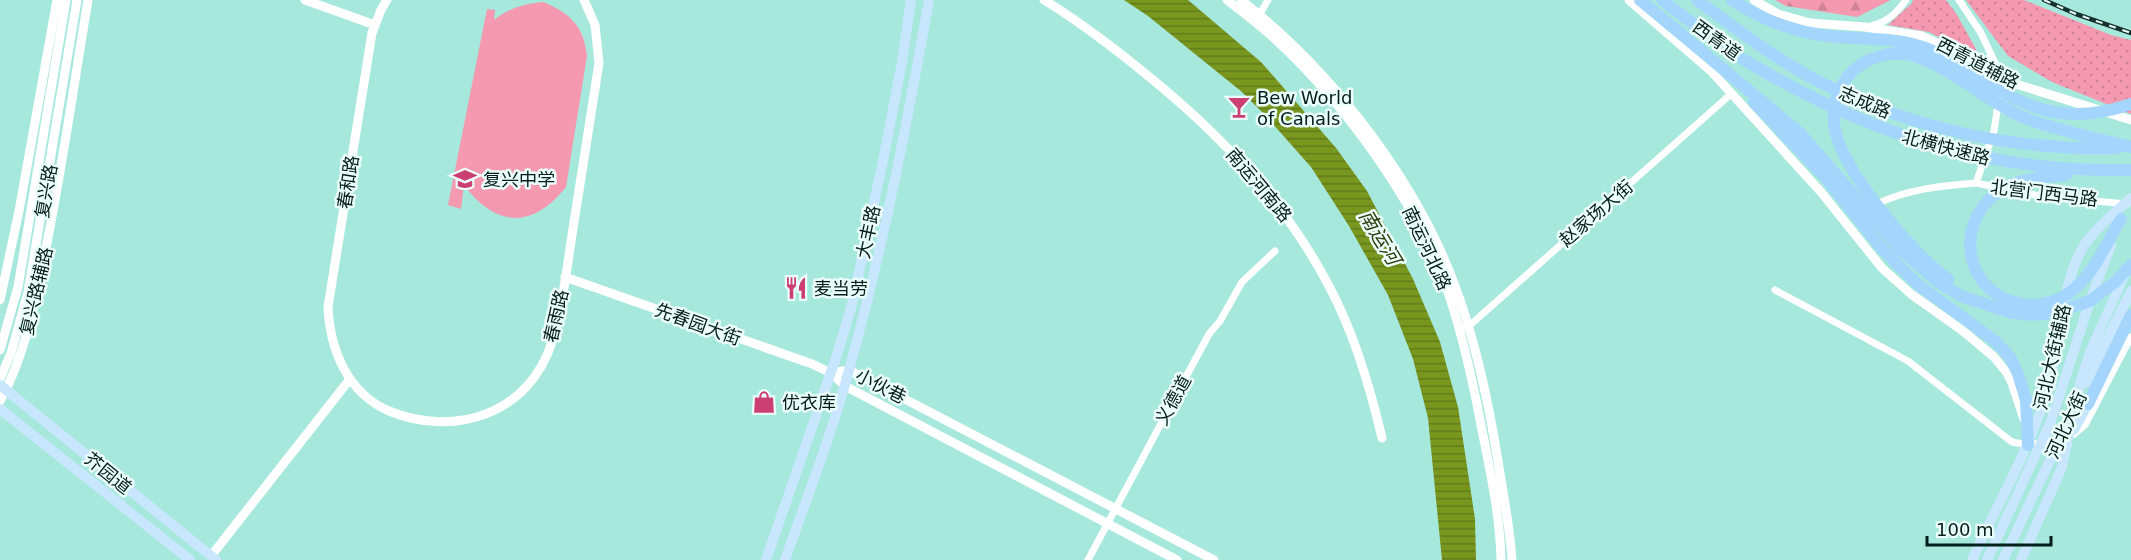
<svg xmlns="http://www.w3.org/2000/svg" width="2131" height="560" viewBox="0 0 2131 560" font-family="'DejaVu Sans','Noto Sans SC',sans-serif">
<defs>
<pattern id="grass-dots" width="8" height="8" patternUnits="userSpaceOnUse" patternTransform="scale(1.5)"><rect width="8" height="8" fill="#f499b0"/><path d="M2 2h.1M6 6h.1" fill="none" stroke="#d08397" stroke-width="1.8" stroke-linecap="round"/></pattern>
<pattern id="forest-firs" width="22" height="20" patternUnits="userSpaceOnUse" patternTransform="scale(1.5)"><rect width="22" height="20" fill="#f499b0"/><path d="M5 1l3.5 6h-7zM16 11l3.5 6h-7z" fill="#d08397"/></pattern>
<pattern id="water-rules" width="6" height="5" patternUnits="userSpaceOnUse" patternTransform="scale(1.5)"><rect width="6" height="5" fill="#79971f"/><path d="M0 2.5h6" fill="none" stroke="#617b1a"/></pattern>
</defs>
<rect width="100%" height="100%" fill="#a7e8dd"/>
<path fill="url(#grass-dots)" d="M1913,0h33l10,13 26,47 -53,-28 -41,-7 24,-22z
M1966,0h58l87,35 20,5v74l-79,-32 -44,-26z"/>
<path fill="url(#forest-firs)" d="M1775,0h116l-34,17 -71,-11z"/>
<path fill="#f499b0" d="M543,2c27,11 41,24 44,54l-21,131c-34,43 -71,40 -102,-2l-3,24 -13,-4 39,-196 8,1 -1,10c15,-12 30,-16 49,-18z"/>
<path fill="url(#water-rules)" d="M1124,0h64l73,62 75,86 31,43 46,88 27,63 18,65 17,112 1,41h-34l-14,-142 -15,-59 -25,-64 -39,-69 -38,-59 -47,-53 -22,-22 -94,-76z"/>
<g fill="none" stroke-linecap="round" stroke-linejoin="round">
<path stroke="#fff" stroke-width="7" d="M1959,0l22,33 21,45 -8,53 -18,52 64,13 87,8
M1258,17l10,-17
M1871,26c16,-4 25,-12 35,-26
M1875,205c31,-16 66,-19 101,-22
M1775,290l133,71 104,81 16,3 34,-6
M1465,327l4,-1 262,-232
M2074,434l11,-9 46,-88
M1088,560l121,-226 11,-13 22,-39 33,-31"/>
<path stroke="#fff" stroke-width="9" d="M305,0l70,25
M387,0l-6,10 -9,23 -44,274c2,42 19,86 61,104 66,27 140,3 163,-69 12,-40 16,-85 23,-126 8,-51 16,-102 24,-153l-4,-38 -11,-25
M1044,0c36,22 70,48 103,75 74,60 139,128 183,213 25,47 40,99 52,150
M1227,0c17,13 34,26 49,40 67,62 136,156 168,241 17,46 28,96 37,144 9,45 19,90 20,135
M1241,0c93,72 180,186 218,297 19,54 30,108 39,164 5,33 12,66 14,99
M1629,0l82,71 110,121 61,76 29,26 52,37 31,26 13,16 5,10 12,36
M1754,0l24,14 32,9 55,4 57,9 50,23 44,25 115,36
M565,277l247,87 19,9 14,13 332,174
M0,300l19,-89 38,-211
M0,350l18,-63 48,-287
M831,373l18,-3 365,190
M0,379l11,-26 17,-61 49,-292
M0,401c25,-45 35,-98 45,-148 17,-84 29,-169 43,-253
M211,556l139,-177"/>
<path stroke="#c8e6fe" stroke-width="10" d="M2086,383l45,-92
M0,385l216,175
M0,409l190,151
M2074,430l14,-26
M766,560l72,-208 14,-48 32,-148 18,-94 9,-62
M785,560c22,-63 47,-126 64,-190 34,-122 58,-246 80,-370
M1972,560c24,-52 53,-103 72,-158 16,-48 15,-113 39,-155 12,-19 31,-33 48,-49
M1987,560l64,-139 39,-120 21,-56
M2003,560l65,-138
M2021,560l41,-93 18,-84 10,-31 35,-78"/>
<path stroke="#a4d5fd" stroke-width="12" d="M1640,0l160,133 101,117 37,32 23,14 48,16 22,3 23,-2 36,-12 25,-19 16,-17
M1662,0c29,22 58,46 89,64 120,71 239,109 380,106
M1697,0c38,28 76,57 117,79 93,49 200,72 304,69
M1732,0c33,22 66,34 106,37 26,2 53,1 78,8 23,6 44,20 64,34 52,33 90,46 151,25
M1754,102l71,75 55,69 19,20 21,20 75,55 15,16 8,17 8,26 2,45
M2066,175c-19,2 -40,3 -58,11 -55,27 -49,106 13,118 17,3 34,-1 48,-11 24,-17 37,-49 52,-74
M1948,279c-36,-26 -98,-100 -111,-142 -7,-21 -3,-44 11,-61 15,-18 43,-27 66,-20 39,12 73,46 111,62 34,13 71,20 106,29
M2088,404l43,-89"/>
<g stroke="#15332e" stroke-width="4.5">
<path id="rail" d="M2044,0l32,14 55,19"/>
</g>
<use href="#rail" stroke="#ecfefb" stroke-width="2" stroke-dasharray="7" stroke-linecap="butt"/>
</g>
<defs>
<g id="bar-bare" transform="scale(1.8)"><path d="M-6-5H6L.8 .8V4.5H3.5V6h-7V4.5H-.8V.8Z" fill="#cc4071" stroke="#ecfefb" stroke-width="2.5" paint-order="stroke"/></g>
<g id="school-bare" transform="scale(1.8)"><path d="M0-5L7-2L0 1L-7-2ZM-4 1L0 2.5L4 1V4Q0 6-4 4Z" fill="#cc4071" stroke="#ecfefb" stroke-width="2.5" paint-order="stroke"/></g>
<g id="restaurant-bare" transform="scale(1.8)"><path d="M-5-6h1v4h1v-4h1v4h1v-4h1v5L-1.5 .5V6h-2V.5L-5-1ZM5-6V6H3V1.5H1.5Q1.5-4 5-6Z" fill="#cc4071" stroke="#ecfefb" stroke-width="2.5" paint-order="stroke"/></g>
<g id="shop-bare" transform="scale(1.8)"><path d="M-5-2.5h2.3a2.7 3.5 0 0 1 5.4 0H5L5.5 6h-11ZM-1.5-2.5h3a1.5 2.3 0 0 0-3 0Z" fill="#cc4071" stroke="#ecfefb" stroke-width="2.5" paint-order="stroke"/></g>
</defs>
<g fill-rule="evenodd">
<use href="#bar-bare" x="1239" y="107"/>
<use href="#school-bare" x="465" y="179"/>
<use href="#restaurant-bare" x="796" y="288"/>
<use href="#shop-bare" x="764" y="402"/>
</g>
<g text-anchor="middle" dominant-baseline="central" stroke-width="5" stroke-linejoin="round" paint-order="stroke">
<g font-size="18" fill="#041e1a" stroke="#ecfefb">
<text transform="translate(1717 40) rotate(36)">西青道</text>
<text transform="translate(1978 63) rotate(27)">西青道辅路</text>
<text transform="translate(1865 102) rotate(23)">志成路</text>
<text transform="translate(1946 147) rotate(15)">北横快速路</text>
<text transform="translate(348 182) rotate(-81)">春和路</text>
<text transform="translate(1259 185) rotate(50)">南运河南路</text>
<text transform="translate(46 191) rotate(-80)">复兴路</text>
<text transform="translate(2044 193) rotate(7)">北营门西马路</text>
<text transform="translate(1596 213) rotate(-41)">赵家场大街</text>
<text transform="translate(868 232) rotate(-78)">大丰路</text>
<text transform="translate(1427 248) rotate(65)">南运河北路</text>
<text transform="translate(36 291) rotate(-77)">复兴路辅路</text>
<text transform="translate(556 316) rotate(-77)">春雨路</text>
<text transform="translate(698 324) rotate(20)">先春园大街</text>
<text transform="translate(2052 357) rotate(-77)">河北大街辅路</text>
<text transform="translate(881 386) rotate(27)">小伙巷</text>
<text transform="translate(1173 400) rotate(-61)">义德道</text>
<text transform="translate(2066 425) rotate(-65)">河北大街</text>
<text transform="translate(108 473) rotate(39)">芥园道</text>
</g>
<g font-size="18" fill="#041e1a" stroke="#ecfefb" text-anchor="start">
<text x="1257" y="97">Bew World<tspan x="1257" dy="21">of Canals</tspan></text>
<text x="483" y="179">复兴中学</text>
<text x="814" y="288">麦当劳</text>
<text x="782" y="402">优衣库</text>
</g>
<g font-size="20" font-style="italic" fill="#2f3c0e" stroke="#ecfefb">
<text transform="translate(1380 237) rotate(59)">南运河</text>
</g>
</g>
<path d="M1927 536v9h124v-9" fill="none" stroke="#041e1a" stroke-width="3"/>
<text x="1936" y="536" font-size="18" fill="#041e1a" stroke="#ecfefb" stroke-width="4.5" paint-order="stroke">100 m</text>
</svg>
